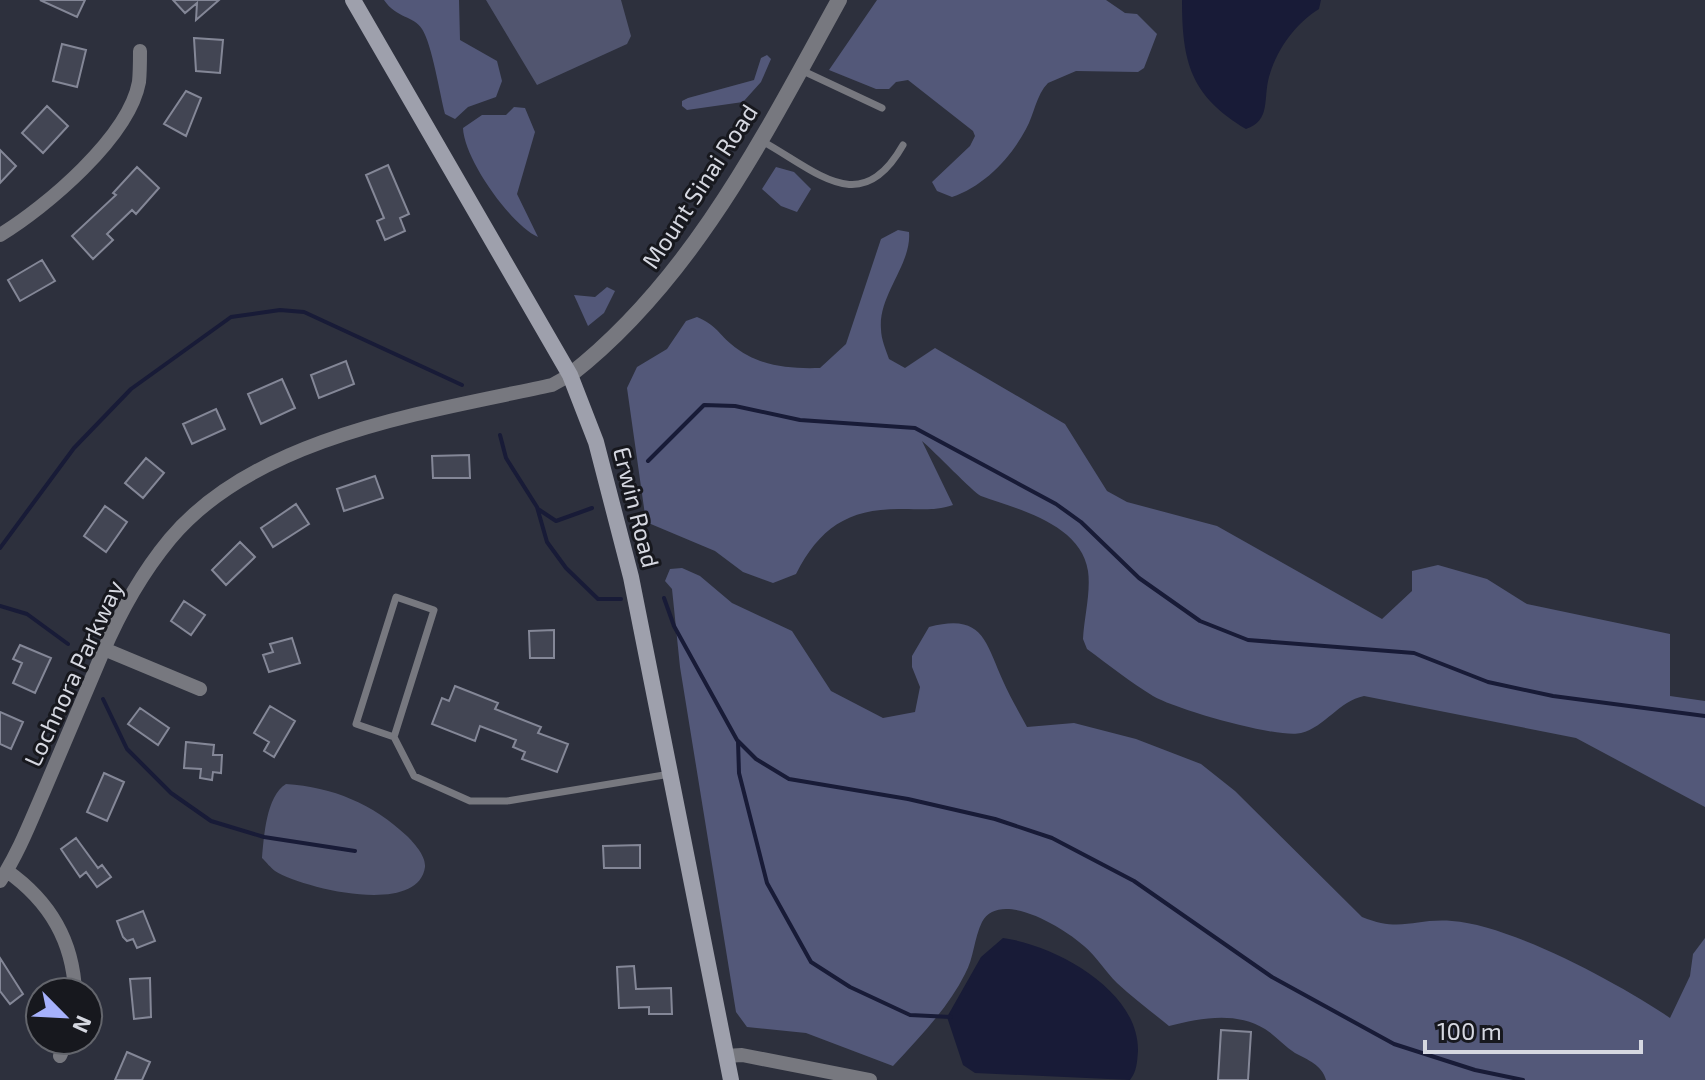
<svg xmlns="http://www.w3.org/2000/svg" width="1705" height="1080" viewBox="0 0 1705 1080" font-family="'Exo 2',sans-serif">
<rect width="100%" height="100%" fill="#2d303d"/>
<path fill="#51556f" d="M486,0h135l10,36 -4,8 -90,41z
M286,784c47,3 87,20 121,52 7,7 19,20 18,31 -7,50 -123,21 -150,4 -4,-3 -9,-9 -13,-13 2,-21 4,-62 24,-74z"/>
<path fill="#535879" d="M384,0h75l1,40 37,21 5,20 -6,16 -28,10 -13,12 -10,-5c-5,-19 -13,-70 -23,-85 -9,-14 -25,-10 -38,-29z
M877,0h229l19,13 12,1 20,20 -13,34 -6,4 -62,-1 -28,12c-12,12 -14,32 -22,46 -16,30 -42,57 -74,68l-15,-6 -5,-9 38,-36 5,-10 -2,-5 -65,-51 -12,2 -7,7h-13l-47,-19z
M767,55l4,4 -10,23 -18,20 -56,8 -5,-4v-5l6,-3 66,-18 7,-22z
M514,107l11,1 10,24 -18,62 21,43c-27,-12 -74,-78 -75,-109l19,-13h24z
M776,167l18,5 17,17 -14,23 -16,-6 -19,-17z
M898,230l11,2c3,32 -31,63 -28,97 0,10 5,21 8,30l16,9 30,-20 130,76 42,67 20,11 90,24 165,93 30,-28v-20l26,-6 49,14 40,25 143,30v62l35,5v106l-129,-69 -212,-42c-25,5 -39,31 -63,37 -23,6 -126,-24 -148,-37 -23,-14 -44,-31 -66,-47l-4,-10c1,-21 8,-47 5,-68 -7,-47 -71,-62 -107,-75 -7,-3 -47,-45 -59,-55l31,64c-19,6 -31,4 -50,4 -54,-1 -83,18 -107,65l-23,9 -30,-11 -28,-21 -69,-29 -19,-134 10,-21 30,-18 19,-28 11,-4c19,8 20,15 34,27 26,22 56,25 89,24l26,-24 35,-105z
M607,287l8,4 -11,22 -16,13 -14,-31 21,2z
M682,568l18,8 32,27 60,28 39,60 52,27 32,-6 5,-25 -8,-20v-11l17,-29c54,-14 56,14 74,54 7,16 16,31 24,46l47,-4 62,16 65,25 34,27 127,126c39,16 53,1 90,4 59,4 168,63 218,97l20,-42 3,-22 12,-16v142h-379c-4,-15 -18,-20 -31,-27 -11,-7 -19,-17 -30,-24 -29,-18 -65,-11 -96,-3 -17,-14 -36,-28 -52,-43 -12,-12 -20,-26 -33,-37 -18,-17 -84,-58 -102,-24 -8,16 -8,36 -17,52 -17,34 -46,64 -72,92l-87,-33 -59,-6 -11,-15 -56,-345 -8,-78 -7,-8 5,-12z"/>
<path fill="#181b37" d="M1182,0h139l-2,9c-24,15 -42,40 -50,68 -6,22 2,44 -23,52 -55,-33 -64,-66 -64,-129z
M1003,938c52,7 136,52 135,113 -1,11 -1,20 -8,29l-155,-7 -12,-8 -16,-48 34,-60z"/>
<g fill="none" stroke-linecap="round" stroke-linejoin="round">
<path stroke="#181b37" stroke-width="4" d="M500,435l6,23 31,49 10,35 19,26 32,31h23
M648,461l56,-56 31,1 65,14 115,8 141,76 25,18 58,56 61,43 48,19 166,13 74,29 65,14 152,20
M538,509l18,12 36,-13
M0,548l74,-100 57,-59 100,-72 49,-7 24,2 158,73
M664,598l10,28 63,114 19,19 33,20 119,20 87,20 57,19 82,43 138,96 122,67 81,26 48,10
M0,606l27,8 41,30
M103,699l24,50 44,44 40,28 53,16 91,14
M738,741l1,32 28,110 44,79 39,25 60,28 41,2"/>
</g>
<path fill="#424553" stroke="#848797" stroke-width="2" d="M40,0h45l-8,17z
M173,0h46l-23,20 1,-17 -12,10z
M194,38l29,2 -3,33 -24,-2z
M62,44l24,6 -9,37 -24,-6z
M186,91l15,7 -15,38 -22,-12z
M47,106l21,20 -25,27 -21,-20z
M0,150l16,16 -16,17z
M388,165l21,49 -9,4 5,13 -20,9 -8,-19 7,-3 -18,-43z
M137,167l22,21 -23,26 -4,-4 -25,24 6,6 -20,19 -21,-23 44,-41 -3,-2z
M42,260l13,21 -35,20 -12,-21z
M346,361l8,23 -35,14 -8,-23z
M282,379l13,29 -34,16 -13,-30z
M216,409l9,20 -33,15 -9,-20z
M469,455l1,23h-37l-1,-22z
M146,458l18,15 -21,25 -18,-15z
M375,476l8,22 -39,13 -7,-22z
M296,504l13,20 -36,23 -12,-19z
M105,506l22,16 -21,30 -22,-16z
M240,542l15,15 -29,28 -14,-15z
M184,601l21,14 -14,20 -20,-14z
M554,630v28h-24l-1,-27z
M292,638l8,25 -31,9 -6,-17 10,-3 -3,-8z
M20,645l31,13 -16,35 -22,-10 9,-20 -9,-4z
M455,686l43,17 -3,6 46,18 -3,6 30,11 -11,28 -35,-13 3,-7 -12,-5 3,-7 -36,-14 -5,15 -43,-17 10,-26 7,3z
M270,706l25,15 -21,36 -10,-6 5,-9 -15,-9z
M140,708l29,20 -11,17 -30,-21z
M0,712l23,10 -12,27 -11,-5z
M186,742l28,3 -1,10h9l-1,18 -8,-1 -1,8 -12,-2 1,-9 -17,-1z
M104,773l20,9 -17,39 -20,-9z
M76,838l22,30 4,-3 9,12 -14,10 -11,-15 -6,5 -19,-28z
M640,845v23h-36l-1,-22z
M143,911l12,30 -18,7 -4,-9 -6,2 -4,-4 -6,-16z
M0,958l23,36 -13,10 -10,-13z
M634,966l2,23 35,-1 1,26h-23v-7l-30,1 -2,-41z
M150,978l1,39 -17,2 -4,-40z
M1221,1030l30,2 -3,48h-30z
M127,1052l23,10 -8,18h-27z"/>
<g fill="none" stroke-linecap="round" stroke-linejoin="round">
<path stroke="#77787f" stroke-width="7" d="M801,70l81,38
M762,141c56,31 99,78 141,4
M394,737l-38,-13 40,-127 38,13 -40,127 20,39 56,25h37l163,-27"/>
<path stroke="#77787f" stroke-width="14" d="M0,235c46,-28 129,-98 139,-153 1,-10 1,-21 1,-31
M104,649l96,40
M7,871c41,29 66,69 68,121
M0,881c18,-27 30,-58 43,-88 20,-46 39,-93 59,-139 18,-42 39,-80 68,-115 86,-103 258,-127 382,-154l18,-10
M60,1056l7,-16
M726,1056l16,-1 128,25"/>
<path stroke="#77787f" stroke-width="16" d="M570,375c123,-96 195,-241 269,-375"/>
<path stroke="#9ea0ac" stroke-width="16" d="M353,0l217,375 26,67 35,135 100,503"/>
</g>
<g text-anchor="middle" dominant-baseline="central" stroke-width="6" stroke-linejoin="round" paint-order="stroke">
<g font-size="24" fill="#d6d8e1" stroke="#17181e">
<text transform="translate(699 186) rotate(-57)">Mount Sinai Road</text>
<text transform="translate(637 507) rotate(76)">Erwin Road</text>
<text transform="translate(73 673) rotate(-65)">Lochnora Parkway</text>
</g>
</g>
<g transform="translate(64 1016) rotate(114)"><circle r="38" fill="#17181e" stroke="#63656c" stroke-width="2"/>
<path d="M0-6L14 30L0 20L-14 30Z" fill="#a6b1fc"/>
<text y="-12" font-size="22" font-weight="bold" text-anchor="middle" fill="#d6d8e1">N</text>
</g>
<path d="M1425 1040v12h216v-12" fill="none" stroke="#d6d8e1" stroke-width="4"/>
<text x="1437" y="1040" font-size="24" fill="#d6d8e1" stroke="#17181e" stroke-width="6" paint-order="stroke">100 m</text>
</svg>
